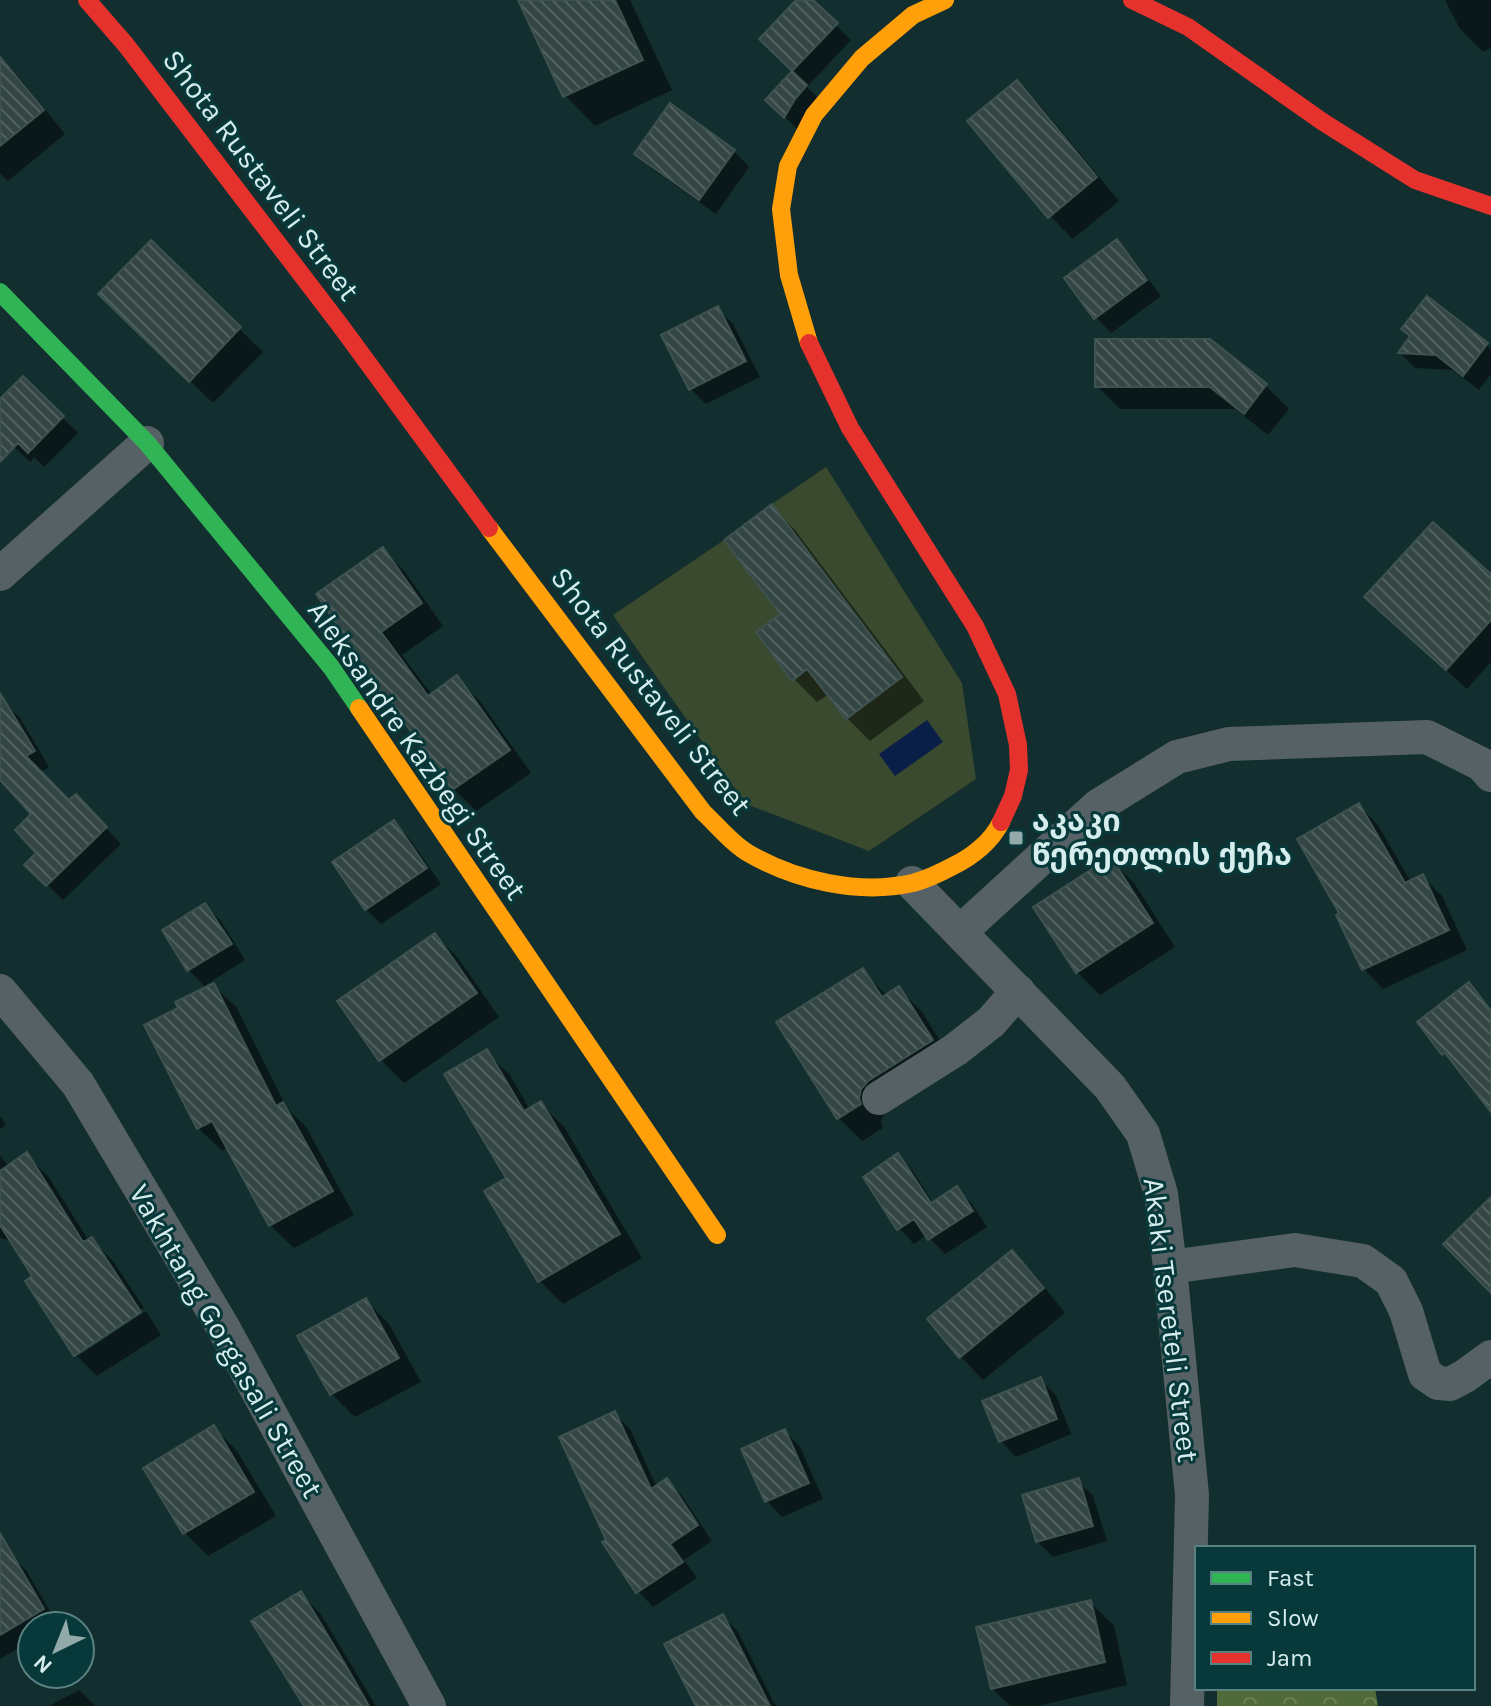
<svg xmlns="http://www.w3.org/2000/svg" width="1491" height="1706" viewBox="0 0 1491 1706" font-family="Karla,'Noto Sans Georgian',sans-serif">
<defs>
<pattern id="forest-crowns" width="20" height="18" patternUnits="userSpaceOnUse" patternTransform="scale(2)"><rect width="20" height="18" fill="#506a39"/><path d="M2 6a3 3 0 1 1 6 0M12 15a3 3 0 1 1 6 0" fill="none" stroke="#688056"/></pattern>
<pattern id="building-back-hatch" width="6" height="6" patternUnits="userSpaceOnUse" patternTransform="scale(2)"><rect width="6" height="6" fill="#334644"/><path d="M-1 5l2 2M0 0l6 6M5-1l2 2" fill="none" stroke="#50615f"/></pattern>
</defs>
<rect width="100%" height="100%" fill="#132e2f"/>
<path fill="#394a2e" d="M826,467l136,216 14,96 -107,72 -123,-47 -133,-189 111,-75 56,74 12,66 15,-11 39,50 56,-42 -130,-173z"/>
<path fill="url(#forest-crowns)" d="M1217,1688h158l3,18h-161z"/>
<path fill="#0a1f47" d="M927,720l16,22 -48,34 -16,-22z"/>
<path fill="#0007" d="M520,0h110l42,90 -77,36 -30,-31z
M799,0h11l41,40 -44,47 14,14 -21,31 -32,-32 27,-29 -33,-32z
M1445,0h46v48l-8,4 -23,-23z
M0,59l17,16 48,59 -57,47 -8,-8z
M1017,82l23,23 79,96 -46,38 -23,-23z
M734,151l15,16 -33,47 -64,-45 -15,-16z
M1116,242l16,15 29,39 -50,37 -15,-16z
M151,243l112,109 -50,51 -89,-86z
M717,309l16,15 27,53 -54,27 -15,-15z
M1412,337l74,7 5,5v25l-12,16 -26,-20 -38,-2 -15,-15z
M1209,341l57,45 23,23 -21,26 -33,-26h-115l-23,-23z
M23,379l55,54 -34,34 -10,-10 -4,5 -30,-29v-31z
M772,507l23,23 129,171 -54,40 -23,-23 -18,-24 -12,8 -23,-23 -11,-64z
M382,549l23,23 38,54 -41,29 30,40 25,-17 22,22 52,73 -55,38 -22,-22 -52,-74 -18,-18 -12,-26z
M1491,576v86l-24,27 -80,-72z
M4,703l16,15 29,49 -9,5 29,31 7,-7 45,48 -58,56 -36,-35 12,-12 -5,-39 -34,-39v-69z
M1359,805l19,20 33,57 12,-5 19,19 25,54 -84,39 -19,-20z
M394,822l15,16 32,46 -60,40 -15,-15z
M1111,860l23,23 41,64 -75,48 -23,-23z
M205,906l16,15 24,39 -41,26 -15,-16 -24,-39z
M435,935l23,23 41,59 -95,66 -23,-23 -41,-59z
M863,971l24,25 12,-7 23,23 33,52 -71,49 -3,9 2,6 -21,13 -23,-23z
M213,985l24,23 50,100 19,19 48,88 -60,33 -24,-23 -42,-78 -6,4 -24,-23 -18,-119z
M486,1052l24,23 20,35 11,-6 23,23 78,131 -79,46 -23,-23 -53,-89 22,-14z
M0,1116l6,9 -6,4z
M0,1155l9,12 17,-12 22,21 41,65 2,-2 22,22 31,47 -66,43v5l68,-45 15,24 -64,41 -21,-21 -41,-79 -23,-35 -12,-3z
M898,1156l15,15 21,33 22,-15 16,15 15,23 -42,27 -18,-19 -13,9 -15,-16z
M1012,1252l23,23 30,38 -82,67 -23,-24z
M366,1301l23,23 32,58 -66,35 -23,-23 -32,-58z
M1040,1380l16,15 15,39 -55,23 -15,-16z
M615,1414l15,15 27,59 10,-7 15,15 30,45 -28,19 13,18 -44,29 -15,-16z
M214,1428l23,23 39,65 -68,40 -23,-23z
M785,1431l15,16 23,52 -41,18 -15,-16z
M1078,1481l15,15 14,45 -54,16 -16,-16z
M10,1554l16,16 32,55 -26,1v14l-32,19v-99z
M300,1593l20,20 56,93h-70z
M1090,1602l24,24 13,59 -89,21h-28l-18,-18z
M723,1616l15,16 36,71 4,3h-80z
M79,1690l16,16h-46z"/>
<path fill="url(#building-back-hatch)" stroke="#3e524f" stroke-width="2" d="M518,0h97l28,60 -80,37z
M796,0h17l25,23 -46,48 -33,-32z
M0,57l44,53 -44,36z
M792,71l15,14 -12,14 -11,19 -19,-18z
M1017,80l80,97 -49,41 -81,-97z
M670,103l65,47 -36,50 -65,-46z
M1117,239l30,41 -53,39 -30,-41z
M151,240l90,87 -52,55 -91,-88z
M1427,296l61,47 -25,33 -27,-21 -38,-2 12,-17 -9,-7z
M718,306l28,55 -57,29 -28,-55z
M1095,339h115l57,45 -23,30 -34,-27h-115z
M23,376l41,40 -36,37 -10,-10 -18,19v-63z
M772,504l130,173 -56,42 -39,-50 -15,12 -36,-49 24,-18 -56,-74z
M1433,522l58,52v46l-45,50 -82,-73z
M383,547l39,56 -41,29 47,64 29,-21 53,75 -58,40 -66,-94 -3,3 -17,-26 3,-2 -53,-77z
M0,693l35,58 -9,5 43,44 7,-6 31,33 -61,59 -22,-21 12,-12 -21,-23 16,-16 -31,-34z
M1359,803l46,80 18,-9 26,56 -87,40 -26,-55 3,-2 -42,-74z
M394,820l33,48 -62,42 -33,-48z
M1111,857l42,66 -77,50 -43,-66z
M205,903l27,41 -45,27 -25,-41z
M435,933l42,60 -98,68 -42,-60z
M863,968l19,29 17,-11 34,54 -65,41 -7,8 -2,9 2,6 -24,15 -61,-97z
M1469,982l22,29v101l-46,-59 -3,2 -25,-33z
M214,983l62,123 7,-4 50,89 -64,35 -57,-105 -15,8 -53,-104 34,-17 -3,-6z
M487,1049l37,62 17,-10 79,133 -82,48 -54,-91 22,-13 -62,-104z
M27,1152l56,90 9,-5 49,75 -67,44 -49,-75 7,-5 -32,-51v-54z
M898,1153l33,50 26,-17 16,25 -45,29 -14,-21 -17,11 -34,-53z
M1491,1197v96l-48,-49z
M1012,1250l32,38 -85,70 -32,-39z
M366,1298l33,60 -69,37 -33,-59z
M1041,1377l16,42 -58,23 -17,-41z
M615,1411l36,78 16,-11 31,47 -28,19 13,18 -47,31 -34,-51 4,-2 -47,-103z
M214,1425l40,67 -71,42 -40,-66z
M785,1429l24,54 -44,19 -24,-53z
M1079,1478l14,48 -57,16 -14,-47z
M0,1533l44,76 -44,26z
M301,1591l44,73 24,42h-65l-53,-85z
M1091,1600l14,62 -114,27 -15,-62z
M723,1614l47,92h-74l-32,-62z"/>
<g fill="none" stroke-linecap="round" stroke-linejoin="round">
<path stroke="#556165" stroke-width="34" d="M0,574l147,-131
M912,883l198,204 33,47 18,60 9,73 22,228 -5,211
M960,932l138,-126 79,-49 52,-13 198,-7 54,27 10,11
M0,991l78,93 146,245 205,377
M879,1098l76,-48 36,-28 27,-31
M1170,1267l125,-17 68,11 28,20 15,30 19,63 13,9 12,1 15,-8 26,-19"/>
<path stroke="#30b455" stroke-width="18" d="M0,292l147,151 184,224 28,41"/>
<path stroke="#ff9f0a" stroke-width="18" d="M809,343l-20,-68 -8,-66 7,-43 26,-51 48,-57 51,-43 32,-15
M489,528l214,284c14,13 29,32 45,41 48,28 111,42 165,30 14,-4 27,-10 40,-17 19,-9 39,-25 48,-44
M359,708l358,527"/>
<path stroke="#e5322d" stroke-width="18" d="M87,0l39,45 214,280 149,203
M1132,0l56,27 135,95 92,58 76,26
M809,343l41,85 125,198 32,68 11,51 1,25 -6,26 -12,26"/>
</g>
<rect fill="#92aaaa" stroke="#08393a" stroke-width="3" x="1008" y="830" width="16" height="16" rx="4"/>
<g text-anchor="middle" dominant-baseline="central" stroke-width="6" stroke-linejoin="round" paint-order="stroke">
<g font-size="30" fill="#d6eded" stroke="#08393a">
<text transform="translate(261 175) rotate(53)">Shota Rustaveli Street</text>
<text transform="translate(651 691) rotate(52)">Shota Rustaveli Street</text>
<text transform="translate(417 750) rotate(55)">Aleksandre Kazbegi Street</text>
<text transform="translate(1171 1320) rotate(83)">Akaki Tsereteli Street</text>
<text transform="translate(226 1341) rotate(60)">Vakhtang Gorgasali Street</text>
</g>
<g font-size="30" font-weight="bold" fill="#d6eded" stroke="#08393a" text-anchor="start">
<text x="1032" y="821">აკაკი<tspan x="1032" dy="34">წერეთლის ქუჩა</tspan></text>
</g>
</g>
<rect x="1195" y="1546" width="280" height="144" fill="#08393a" stroke="#5a8182" stroke-width="2"/>
<rect x="1211" y="1572" width="40" height="12" fill="#30b455" stroke="#5a8182" stroke-width="2"/>
<text x="1267" y="1586" font-size="24" fill="#d6eded">Fast</text>
<rect x="1211" y="1612" width="40" height="12" fill="#ff9f0a" stroke="#5a8182" stroke-width="2"/>
<text x="1267" y="1626" font-size="24" fill="#d6eded">Slow</text>
<rect x="1211" y="1652" width="40" height="12" fill="#e5322d" stroke="#5a8182" stroke-width="2"/>
<text x="1267" y="1666" font-size="24" fill="#d6eded">Jam</text>
<g transform="translate(56 1650) rotate(223)"><circle r="38" fill="#08393a" stroke="#5a8182" stroke-width="2"/>
<path d="M0-6L14 30L0 20L-14 30Z" fill="#92aaaa"/>
<text y="-12" font-size="22" font-weight="bold" text-anchor="middle" fill="#d6eded">N</text>
</g>
</svg>
